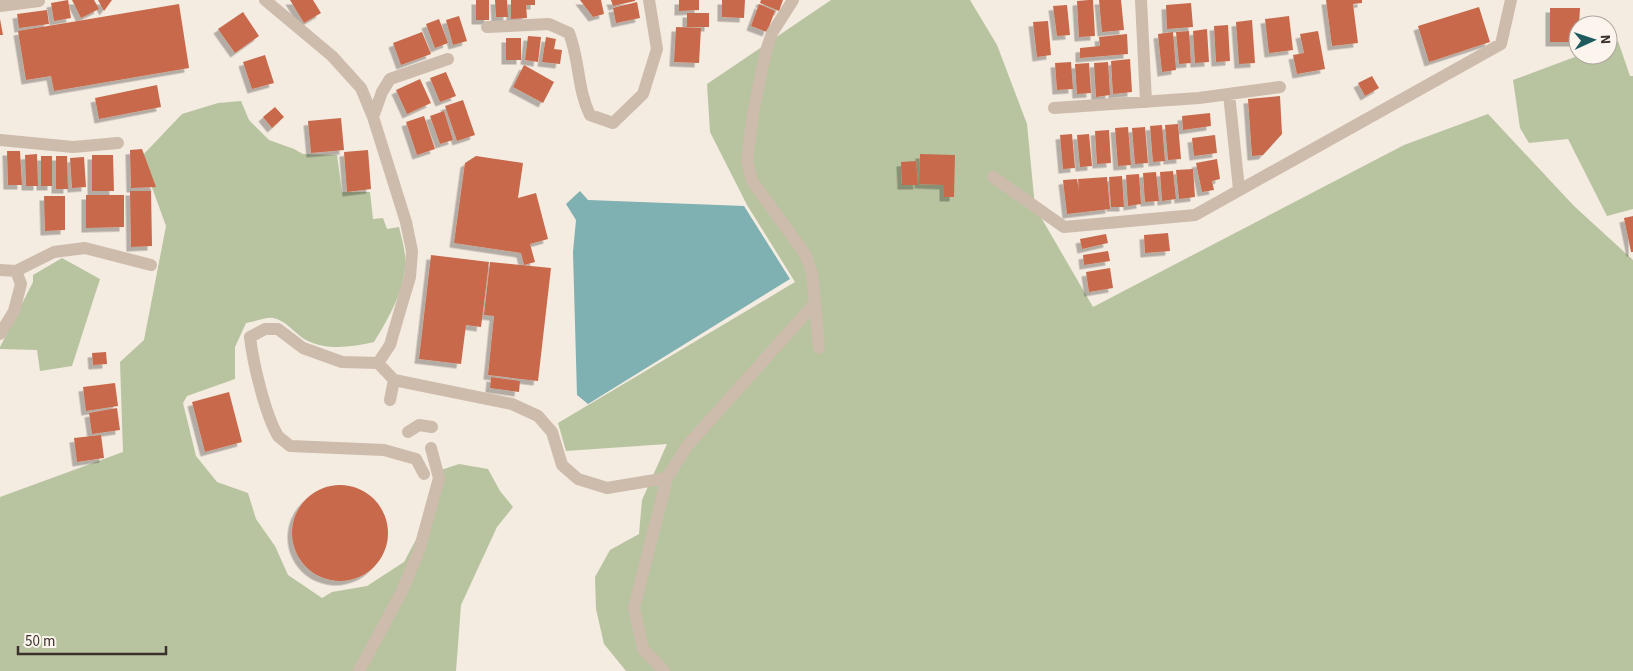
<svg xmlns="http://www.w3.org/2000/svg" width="1633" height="671" viewBox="0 0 1633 671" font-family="'Source Sans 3',sans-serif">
<defs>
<filter id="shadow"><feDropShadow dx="-4.5" dy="4.5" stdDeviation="0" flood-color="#0004"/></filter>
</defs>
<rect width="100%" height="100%" fill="#f4ebe1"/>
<path fill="#b8c4a0" d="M831,0h139l27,45 30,79 8,83 58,100 311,-162 84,-31 86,92 59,54v411h-1007l-22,-27 -8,-35 -1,-32 15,-27 29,-16 3,-34 25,-56 -101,7 -8,-28 237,-141 -48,-77 -37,-73 -3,-48z
M1618,41l12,35h3v133l-26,7 -39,-77 -39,4 -9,-15 -7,-48 67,-25h28v-10z
M241,101l8,19 20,20 25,9 9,5 34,1 5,37h28l3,27 10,-1 4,11 12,-2c3,13 8,28 6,42 -3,26 -18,52 -31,73 -22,5 -47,9 -68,-2 -11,-6 -20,-20 -33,-22 -7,-1 -19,4 -27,5l-11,24v32l-48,17 -4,7 13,53 21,26 31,11 8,26 19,27 13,29 34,23 10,-6 35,-6 37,-24 15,-28 16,-62 24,-8 29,5 12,22 13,16 -16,20 -36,78 -5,66h-456v-174l123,-45 -3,-90 24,-22 22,-114 -25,-69 41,-43 36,-11z
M62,258l38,21 -28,87 -32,5 -3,-21 -37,-1v-2l33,-65v-7z"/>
<path fill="#7fb0b2" d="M580,191l8,9 156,6 46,73 -202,125 -11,-9 -4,-143 3,-32 -10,-16z"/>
<path fill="#c8694b" filter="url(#shadow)" d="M68,0l3,18 -17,3 -3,-18z
M72,0h22l5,9 -18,9z
M98,0h14l-8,11z
M290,0h23l8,13 -17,10z
M476,0h13v20h-13z
M495,0h12l1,17h-12z
M511,0h24v5h-9l1,13 -16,1z
M580,0h21l3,14 -11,3z
M611,0h24v1l-22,5z
M679,0h20v10l-20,1z
M722,0h23l-1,18 -22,-1z
M761,0h22l-4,11 -19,-8z
M1089,0h4l2,36 -16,1 -2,-36z
M1099,0h22l3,30 -22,2z
M1326,0h36v3l-9,1 5,39 -26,3z
M637,2l3,16 -24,5 -3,-15z
M1191,3l2,24 -26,2 -1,-24z
M179,4l10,64 -135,23 -3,-15 -25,4 -8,-49z
M759,4l16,7 -8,21 -16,-6z
M1067,5l3,30 -13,1 -4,-30z
M1479,7l11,35 -61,20 -11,-36z
M1550,8h30l-2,34h-28z
M47,10l2,14 -30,4 -2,-14z
M243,12l16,24 -24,17 -17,-24z
M687,13h22v14h-22z
M459,16l8,25 -14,4 -7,-25z
M1289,16l4,34 -24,3 -4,-34z
M0,19l3,16h-3z
M439,19l9,24 -13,5 -9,-24z
M1252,20l3,43 -16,1 -3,-42z
M1048,21l3,34 -14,2 -4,-35z
M1228,25l2,36 -14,1 -2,-36z
M676,27l25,1 -2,35 -25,-1z
M1207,29l2,33 -14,1 -2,-32z
M1189,31l2,32 -12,1 -3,-32z
M1318,31l7,38 -28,5 -4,-19 11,-2 -4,-19z
M422,32l9,22 -30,11 -8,-22z
M1173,32l3,38 -14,2 -4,-38z
M1127,34l1,20 -48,4v-10l20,-2 -1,-9z
M528,36l13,1 -3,25 -13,-2z
M546,37l10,2 -2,10 8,1 -2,14 -18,-2z
M506,38h15v22h-15z
M265,55l9,28 -22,6 -9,-27z
M1130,59l2,33 -19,2 -2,-33z
M1071,62l2,27 -16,1 -2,-27z
M1108,62l2,33 -14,2 -2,-34z
M1089,63l2,30 -14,1 -2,-30z
M524,65l30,17 -11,21 -30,-16z
M446,72l10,24 -16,6 -10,-24z
M1372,76l7,12 -14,8 -7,-13z
M420,79l11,24 -24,11 -11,-24z
M157,85l4,22 -62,12 -4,-21z
M1280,96l2,38 -19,21 -11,1 -4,-57z
M463,100l12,35 -18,6 -12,-35z
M275,107l9,10 -12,11 -9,-11z
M444,111l9,29 -13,4 -10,-28z
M1210,113l1,13 -28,4 -1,-14z
M424,116l11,33 -18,6 -11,-33z
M341,118l3,32 -33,3 -3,-32z
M1178,124l3,35 -13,1 -3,-35z
M1162,125l3,36 -12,1 -3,-36z
M1128,127l3,38 -13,1 -3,-38z
M1145,127l3,36 -13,1 -3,-36z
M1109,130l2,33 -14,1 -2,-33z
M1072,134l3,34 -12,1 -3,-34z
M1089,134l3,32 -12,1 -3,-32z
M1215,135l2,18 -23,3 -2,-18z
M142,149l14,38 -25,1 -1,-38z
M368,150l3,39 -24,3 -3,-40z
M7,151h13l2,34h-14z
M37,154l1,32h-12l-1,-31z
M920,154l35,1 -1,42h-10v-12l-25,-1z
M92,155h21l1,36h-22z
M41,156h11v30h-11z
M56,156h11l1,33h-12z
M476,156l47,7 -5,35 18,-5 12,46 -18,5 5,18 -11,3 -3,-12 -67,-10 11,-80z
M84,157l2,30 -14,1 -2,-30z
M1217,159l3,20 -8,2 2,9 -12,2 -6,-29z
M916,161l2,24h-16l-1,-23z
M1193,169l2,28 -16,2 -3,-29z
M1173,171l3,28 -14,2 -2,-29z
M1156,172l3,29 -14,1 -2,-29z
M1139,174l2,30 -13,2 -2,-31z
M1122,176l2,31h-13l-2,-30z
M1107,177l3,32 -43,5 -4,-34 14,-1 2,12 -1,-12z
M130,191h21l1,55 -21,1z
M86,195h38v32l-38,1z
M44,196h21v34l-20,1z
M1633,216v36h-2l-7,-34z
M1168,233l2,18 -25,2 -1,-18z
M1106,234l2,9 -26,6 -2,-10z
M1108,251l2,10 -26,4 -1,-10z
M431,255l58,7 -8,65 -15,-2 -5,39 -42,-5z
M490,262l61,6 -13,113 -50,-6 6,-59 -10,-1z
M1110,268l3,20 -24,4 -3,-20z
M106,352l1,12 -14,1 -1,-12z
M491,377l29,4 -1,11 -29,-4z
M115,383l3,23 -32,5 -3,-24z
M229,392l13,50 -37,10 -13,-50z
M117,408l3,22 -28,4 -3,-21z
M101,435l3,23 -27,4 -3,-24z
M292 533a48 48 0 1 1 96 0a48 48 0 1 1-96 0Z"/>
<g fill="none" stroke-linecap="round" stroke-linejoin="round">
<path stroke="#cdbbac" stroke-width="12" d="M265,0l67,56 29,32 12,29 33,105 6,29 -2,26 -9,30 -11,38 -12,18 -36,-1 -39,-14 -25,-19h-13l-15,8c3,26 15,77 28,99 3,3 9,7 12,10l94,4 32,9 8,15
M1141,0l5,102
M0,6l39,-5
M487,27l62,-3 20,9c11,28 8,56 21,82l23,8 30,-29 14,-45 -8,-49
M1229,94l10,95
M1054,108l145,-10 81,-11
M373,117l9,-25 8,-13 58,-20
M0,140l73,7 45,-4
M993,177l71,50 131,-12 306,-171 10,-44
M0,270l16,1 5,13 -7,27 -14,23
M16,271l38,-19 31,-4 66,17
M815,303l4,45
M378,363l16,17 118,24 26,12 14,16 10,33 16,14 29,9 60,-10
M390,400l4,-20
M408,432l11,-7 13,2
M359,671l42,-78 18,-42 20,-73 -8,-30
M664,671l-21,-22 -9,-41 33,-130 20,-32 128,-143 -3,-30 -7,-19 -53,-73 -5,-20 6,-48 13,-62 6,-18 21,-33"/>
</g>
<g transform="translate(1593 40) rotate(87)"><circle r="24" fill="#fbf5ee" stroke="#aea6a0"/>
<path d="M0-4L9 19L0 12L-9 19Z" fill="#1f5a5e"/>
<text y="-8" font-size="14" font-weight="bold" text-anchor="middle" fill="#3b302b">N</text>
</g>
<path d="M18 646v8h148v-8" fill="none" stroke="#3b302b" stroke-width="2.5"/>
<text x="25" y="646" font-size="15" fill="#3b302b" stroke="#fbf5ee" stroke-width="4" paint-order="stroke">50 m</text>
</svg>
